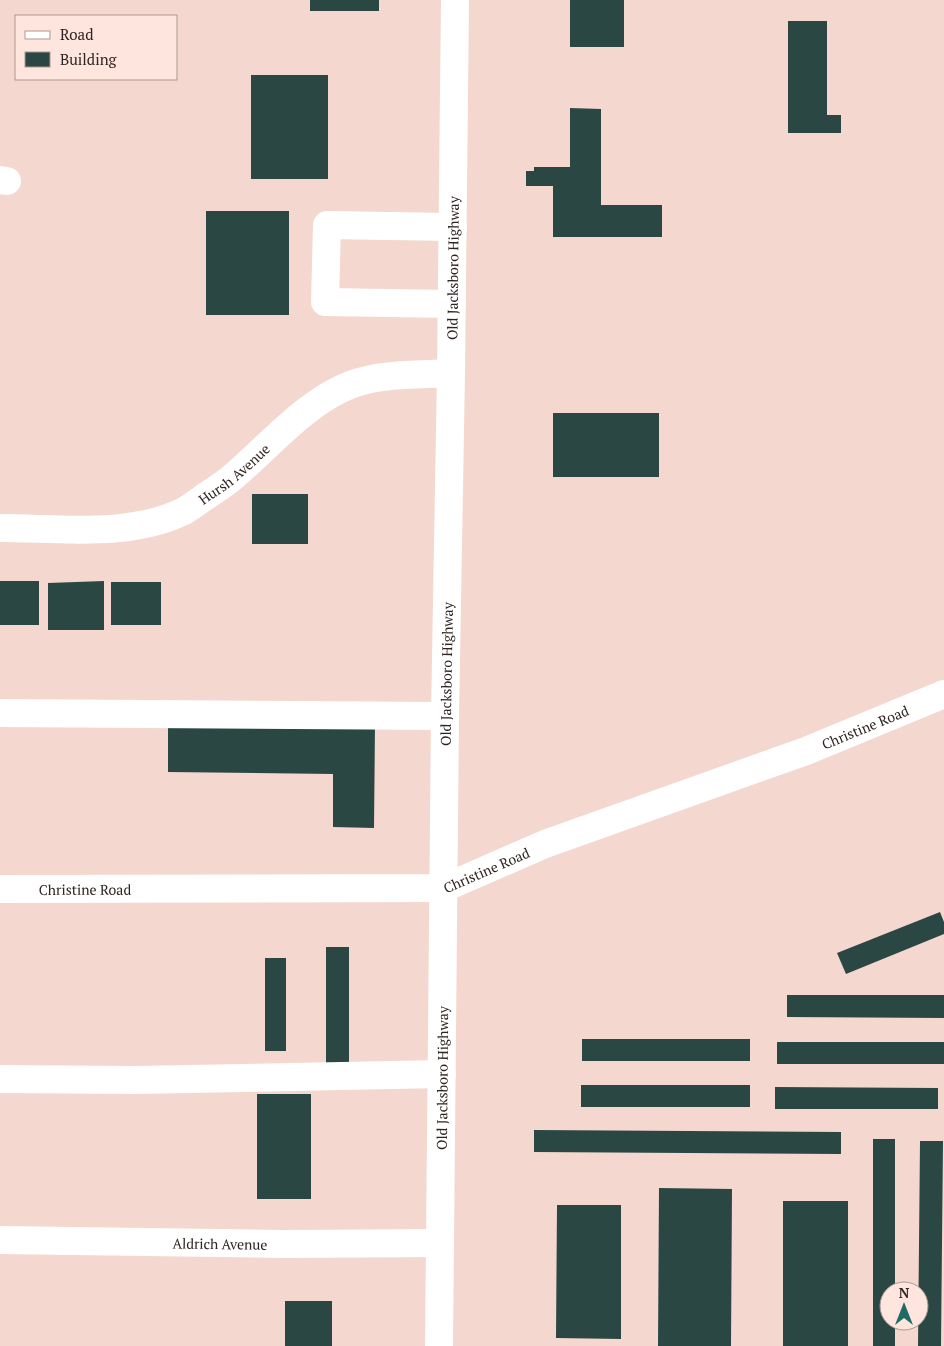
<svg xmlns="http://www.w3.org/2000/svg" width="944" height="1346" viewBox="0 0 944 1346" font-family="'PT Serif',serif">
<rect width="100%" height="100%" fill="#f4d8cf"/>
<path fill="#2b4744" d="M310,0h69v11h-69z
M570,0h54v47h-54z
M788,21h39v94h14v18h-53z
M251,75h77v104h-77z
M570,108l31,1v96h61v32h-109v-51h-27v-15h8v-4h36z
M206,211h83v104h-83z
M553,413h106v64h-106z
M252,494h56v50h-56z
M0,581h39v44h-39z
M104,581v49h-56v-47z
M111,582h50v43h-50z
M168,723l207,2 -1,103 -41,-1v-53l-165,-2z
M940,912l4,10v12l-98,40 -9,-21z
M326,947h23v118h-23z
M265,958h21v93h-21z
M787,995h157v23l-157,-1z
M582,1039h168v22h-168z
M777,1042h167v22h-167z
M581,1085h169v22h-169z
M775,1087l163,1v21h-163z
M257,1094h54v105h-54z
M534,1130l307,2v22l-307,-2z
M873,1139h22v152h-6v30h6v25h-22z
M920,1141h23l-2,205h-23z
M659,1188l73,1 -1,157h-73z
M783,1201h65v145h-65z
M557,1205h64v134l-65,-1z
M285,1301h47v45h-47z"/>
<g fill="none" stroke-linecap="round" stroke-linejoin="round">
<g stroke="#fff" stroke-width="28">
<path d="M0,180l7,1"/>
<path d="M452,304l-127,-2 2,-77 126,2"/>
<path id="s1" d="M0,528c59,0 130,10 184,-17 7,-4 15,-10 22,-15 9,-6 19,-12 28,-20 35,-30 72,-74 116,-91 31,-12 68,-10 101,-12"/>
<path d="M0,713l445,3"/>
<path id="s2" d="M0,889l444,-1 101,-44 261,-93 138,-57"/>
<path d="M0,1079l135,1 307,-6"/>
<path id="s3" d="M0,1240l283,4 157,-1"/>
</g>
<path stroke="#fff" stroke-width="28" id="s4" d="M439,1346l6,-630 6,-343 4,-373"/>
</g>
<g text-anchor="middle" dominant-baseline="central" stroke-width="5" stroke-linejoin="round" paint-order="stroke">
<g font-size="14" fill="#2e2320" stroke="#fee6df">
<text stroke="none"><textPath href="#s4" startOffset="1078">Old Jacksboro Highway</textPath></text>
<text stroke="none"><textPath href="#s1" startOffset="249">Hursh Avenue</textPath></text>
<text stroke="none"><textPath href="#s4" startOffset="672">Old Jacksboro Highway</textPath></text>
<text stroke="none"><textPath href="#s2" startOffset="895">Christine Road</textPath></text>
<text stroke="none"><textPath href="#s2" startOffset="490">Christine Road</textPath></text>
<text stroke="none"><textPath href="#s2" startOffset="85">Christine Road</textPath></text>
<text stroke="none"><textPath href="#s4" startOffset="268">Old Jacksboro Highway</textPath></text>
<text stroke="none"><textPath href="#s3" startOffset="220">Aldrich Avenue</textPath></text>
</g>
</g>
<rect x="15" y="15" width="162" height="65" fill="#fee6df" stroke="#ab9893"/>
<rect x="25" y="31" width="25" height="8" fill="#ffffff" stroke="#ab9893"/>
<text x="60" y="40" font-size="15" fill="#2e2320">Road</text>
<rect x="25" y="52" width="25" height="15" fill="#2b4744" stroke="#ab9893"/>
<text x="60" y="65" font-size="15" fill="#2e2320">Building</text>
<g transform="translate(904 1306)"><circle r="24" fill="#fee6df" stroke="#ab9893"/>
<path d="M0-4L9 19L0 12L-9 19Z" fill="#206b66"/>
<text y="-8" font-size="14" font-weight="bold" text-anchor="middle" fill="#2e2320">N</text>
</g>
</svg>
